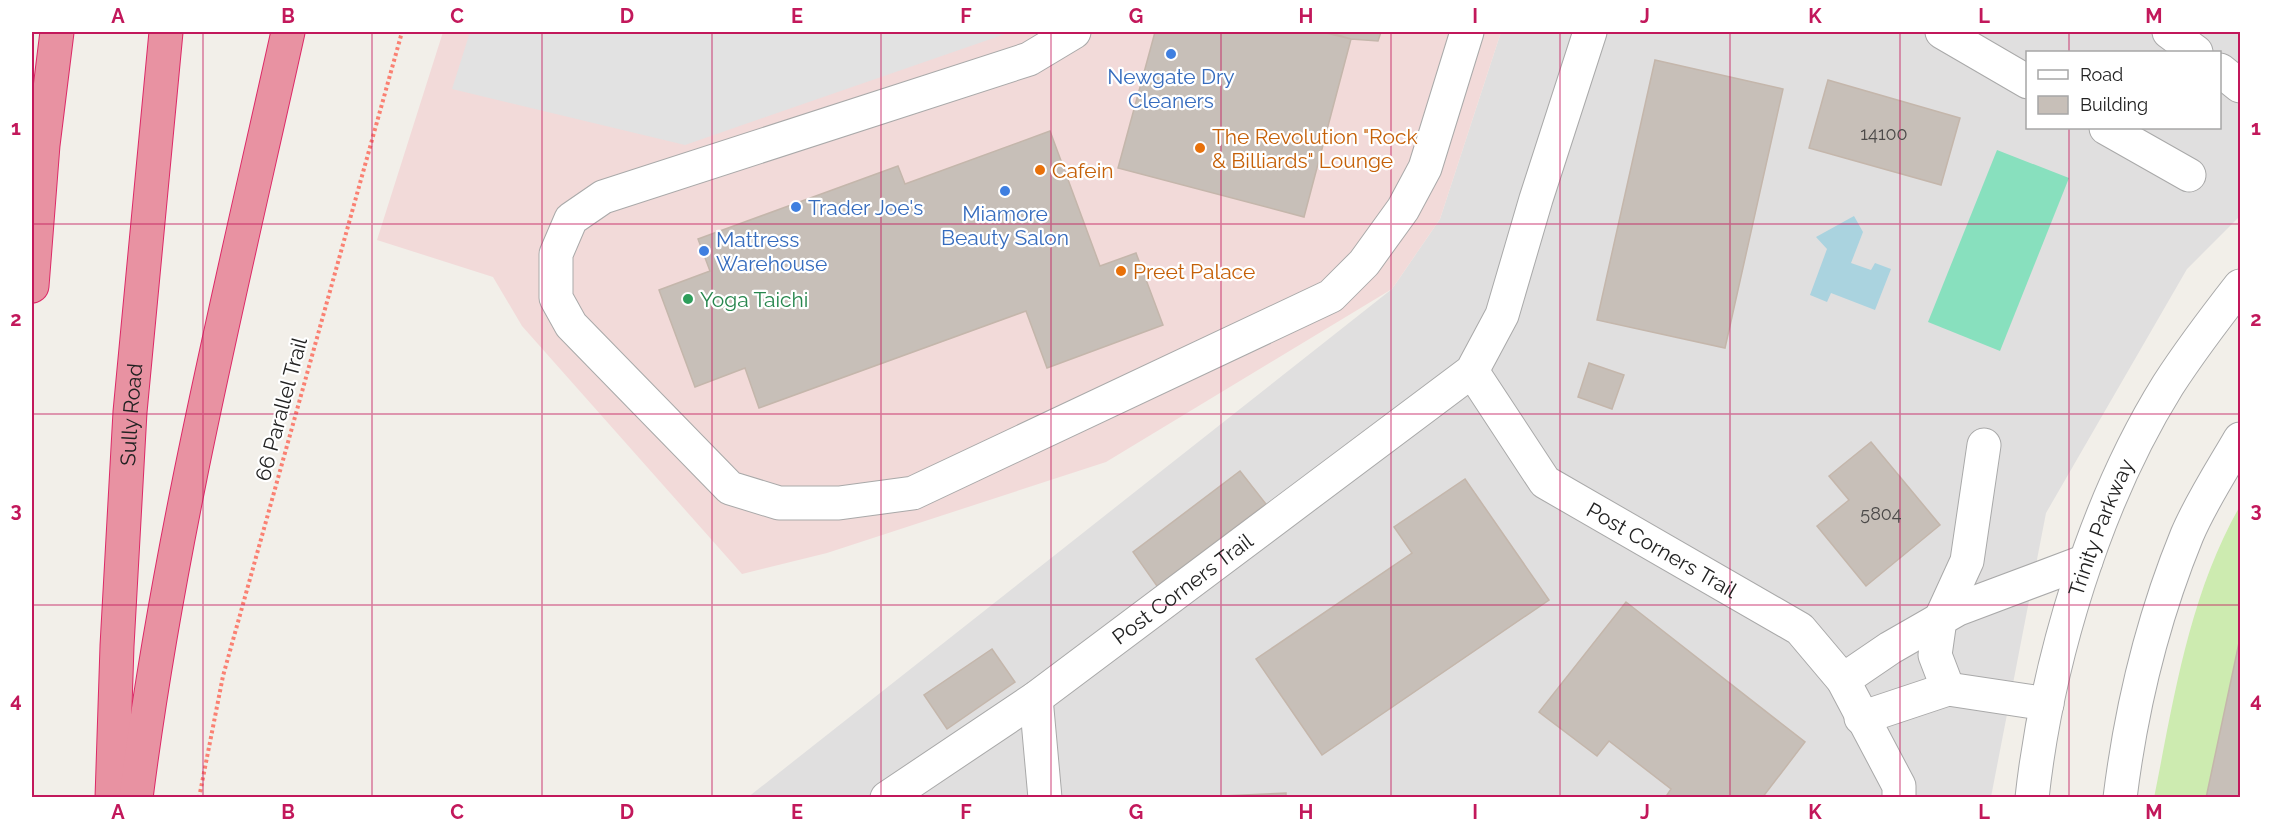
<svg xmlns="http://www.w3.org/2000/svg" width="2272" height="829" viewBox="0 0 2272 829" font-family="Raleway,sans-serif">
<rect width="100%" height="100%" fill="#f2efe9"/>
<path fill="#e0dfdf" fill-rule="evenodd" d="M1501,32h739v184l-53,53 -141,244 -55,284 -1244,1 645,-509 48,-70zM2028,52h192v76h-192z"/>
<path fill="#f2dad9" d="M443,32h1058l-61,187 -48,70 -286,173 -279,91 -85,21 -220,-248 -29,-49 -116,-37z"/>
<path fill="#cdebb0" d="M2240,506v291l-86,1c20,-100 35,-203 86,-292z"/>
<path fill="#88e0be" d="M1997,150l72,28 -69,173 -72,-29z"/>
<path fill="#e2e2e2" d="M470,32h541l-326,113 -233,-56z"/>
<path fill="#aad3df" d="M1854,216l9,16 -12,31 20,7 4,-7 16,6 -16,41 -44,-17 -4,9 -17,-7 17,-46 -11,-12z"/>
<path fill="#c7bfb8" stroke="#c4b6ab" stroke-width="1.5" d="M1155,32h167l29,7 -47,178 -186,-49z
M1328,32h53l-3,9 -27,-2z
M1655,60l128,29 -58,259 -128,-28z
M1828,80l132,38 -19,67 -132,-37z
M1050,131l50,135 36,-13 27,72 -116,43 -21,-57 -267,97 -14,-40 -50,19 -36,-97 51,-19 -12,-32 200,-73 7,18z
M1589,363l35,12 -12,34 -34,-12z
M1871,442l69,83 -74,61 -49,-60 32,-26 -20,-24z
M1240,471l26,33 -109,82 -24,-34z
M1465,479l84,121 -227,155 -66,-96 156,-106 -18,-26z
M1626,602l179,140 -43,56h-97l6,-9 -62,-48 -12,15 -58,-44z
M2240,638v160h-34z
M992,649l23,33 -68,47 -23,-34z
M1286,793v5h-110z"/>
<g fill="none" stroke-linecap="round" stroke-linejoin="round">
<g stroke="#a9a9a9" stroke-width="35">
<g id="minor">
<path d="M1074,32l-45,27 -426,138 -32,22 -15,35v44l15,27 159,163 49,15h60l74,-10 418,-197 33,-33 39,-54 22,-41 42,-136"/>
<path d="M1942,32l86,50"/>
<path d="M2169,32l27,20"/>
<path d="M2220,70l20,16"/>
<path d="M2106,128l83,47"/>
<path id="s1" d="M1472,371l73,111 255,147 43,51 56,106v12"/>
<path d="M1843,680l47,-32 68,-39 128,-48"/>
<path d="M1948,689l-13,-34 5,-35 27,-59 17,-116"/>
<path d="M1036,698l9,100"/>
<path d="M1861,718l87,-29 99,15"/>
<path id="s2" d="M887,798l149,-100 436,-327 30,-56 34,-116 54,-167"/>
<path id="s3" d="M2032,798c15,-137 63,-296 136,-413 22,-34 47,-67 72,-99"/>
<path d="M2120,798c11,-89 33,-180 67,-263 14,-33 35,-65 53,-96"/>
</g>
</g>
<g stroke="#dc2a67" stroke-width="35">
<g id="highway">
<path d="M32,286l11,-141 14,-113"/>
<path id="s4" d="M112,798l5,-152 13,-234 36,-380"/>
<path d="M136,798c33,-259 96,-513 152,-766"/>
</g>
</g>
<path stroke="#fa8072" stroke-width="4" stroke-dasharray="3 3" stroke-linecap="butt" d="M199,798l24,-122 179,-644"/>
<use href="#minor" stroke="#fff" stroke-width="33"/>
<use href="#highway" stroke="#e892a2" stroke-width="33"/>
</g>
<path fill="none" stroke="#c2185b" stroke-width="1.5" stroke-opacity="0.55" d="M203,32v766M372,32v766M542,32v766M712,32v766M881,32v766M1051,32v766M1221,32v766M1391,32v766M1560,32v766M1730,32v766M1900,32v766M2069,32v20M2069,128v670M32,224h2208M32,414h2208M32,605h2208"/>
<g fill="#3f7fe0" stroke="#fff" stroke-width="2">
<circle cx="1171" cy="54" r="6"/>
<circle cx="1005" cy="191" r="6"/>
<circle cx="796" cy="207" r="6"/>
<circle cx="704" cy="251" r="6"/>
</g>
<g fill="#e8710a" stroke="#fff" stroke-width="2">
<circle cx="1200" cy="148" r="6"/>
<circle cx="1040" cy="170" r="6"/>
<circle cx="1121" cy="271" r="6"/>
</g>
<circle fill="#2e9e5b" stroke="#fff" stroke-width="2" cx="688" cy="299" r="6"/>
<g text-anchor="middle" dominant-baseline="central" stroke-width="4.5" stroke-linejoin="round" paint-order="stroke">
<g font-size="18" fill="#4b4948">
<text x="1884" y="133">14100</text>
<text x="1881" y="513">5804</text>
</g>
<g font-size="21" fill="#366cbe" stroke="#fff">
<text x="1171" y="76">Newgate Dry<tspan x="1171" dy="24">Cleaners</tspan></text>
<text x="808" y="207" text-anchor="start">Trader Joe's</text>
<text x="1005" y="213">Miamore<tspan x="1005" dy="24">Beauty Salon</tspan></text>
<text x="716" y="239" text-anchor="start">Mattress<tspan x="716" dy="24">Warehouse</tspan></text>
</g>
<g font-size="21" fill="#c56008" stroke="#fff" text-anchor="start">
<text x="1212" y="136">The Revolution "Rock<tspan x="1212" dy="24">&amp; Billiards" Lounge</tspan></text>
<text x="1052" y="170">Cafein</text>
<text x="1133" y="271">Preet Palace</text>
</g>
<g font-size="21" fill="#27864d" stroke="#fff" text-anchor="start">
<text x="700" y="299">Yoga Taichi</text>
</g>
<g font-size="21" fill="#222" stroke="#fff">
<text transform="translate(281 409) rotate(-75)">66 Parallel Trail</text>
<text stroke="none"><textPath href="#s4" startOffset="384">Sully Road</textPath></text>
<text stroke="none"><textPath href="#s3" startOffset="280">Trinity Parkway</textPath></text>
<text stroke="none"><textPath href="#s1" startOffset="268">Post Corners Trail</textPath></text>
<text stroke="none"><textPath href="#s2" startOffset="362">Post Corners Trail</textPath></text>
</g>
</g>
<rect width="2272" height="829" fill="none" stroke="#ffffff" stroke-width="66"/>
<rect x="2026" y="51" width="195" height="78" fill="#ffffff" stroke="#a7a7a7" stroke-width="1.5"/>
<rect x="2038" y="70" width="30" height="9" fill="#ffffff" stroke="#a7a7a7" stroke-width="1.5"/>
<text x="2080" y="81" font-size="18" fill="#222222">Road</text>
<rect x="2038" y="96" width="30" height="18" fill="#c7bfb8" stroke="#a7a7a7" stroke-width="1.5"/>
<text x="2080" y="111" font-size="18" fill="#222222">Building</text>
<rect x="33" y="33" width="2206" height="763" fill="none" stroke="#c2185b" stroke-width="2"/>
<g font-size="20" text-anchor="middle" font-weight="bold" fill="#c2185b">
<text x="118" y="23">A</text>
<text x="288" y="23">B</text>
<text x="457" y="23">C</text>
<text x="627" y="23">D</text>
<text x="797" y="23">E</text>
<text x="966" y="23">F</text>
<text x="1136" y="23">G</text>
<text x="1306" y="23">H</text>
<text x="1475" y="23">I</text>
<text x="1645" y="23">J</text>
<text x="1815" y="23">K</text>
<text x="1984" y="23">L</text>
<text x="2154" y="23">M</text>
<text x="16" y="135">1</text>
<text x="2256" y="135">1</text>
<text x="16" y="326">2</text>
<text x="2256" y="326">2</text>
<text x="16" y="517">3</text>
<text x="2256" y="517">3</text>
<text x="16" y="707">4</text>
<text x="2256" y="707">4</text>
<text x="118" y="819">A</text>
<text x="288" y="819">B</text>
<text x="457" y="819">C</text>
<text x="627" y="819">D</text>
<text x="797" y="819">E</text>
<text x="966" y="819">F</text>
<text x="1136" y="819">G</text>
<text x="1306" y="819">H</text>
<text x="1475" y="819">I</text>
<text x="1645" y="819">J</text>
<text x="1815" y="819">K</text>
<text x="1984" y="819">L</text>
<text x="2154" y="819">M</text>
</g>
</svg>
